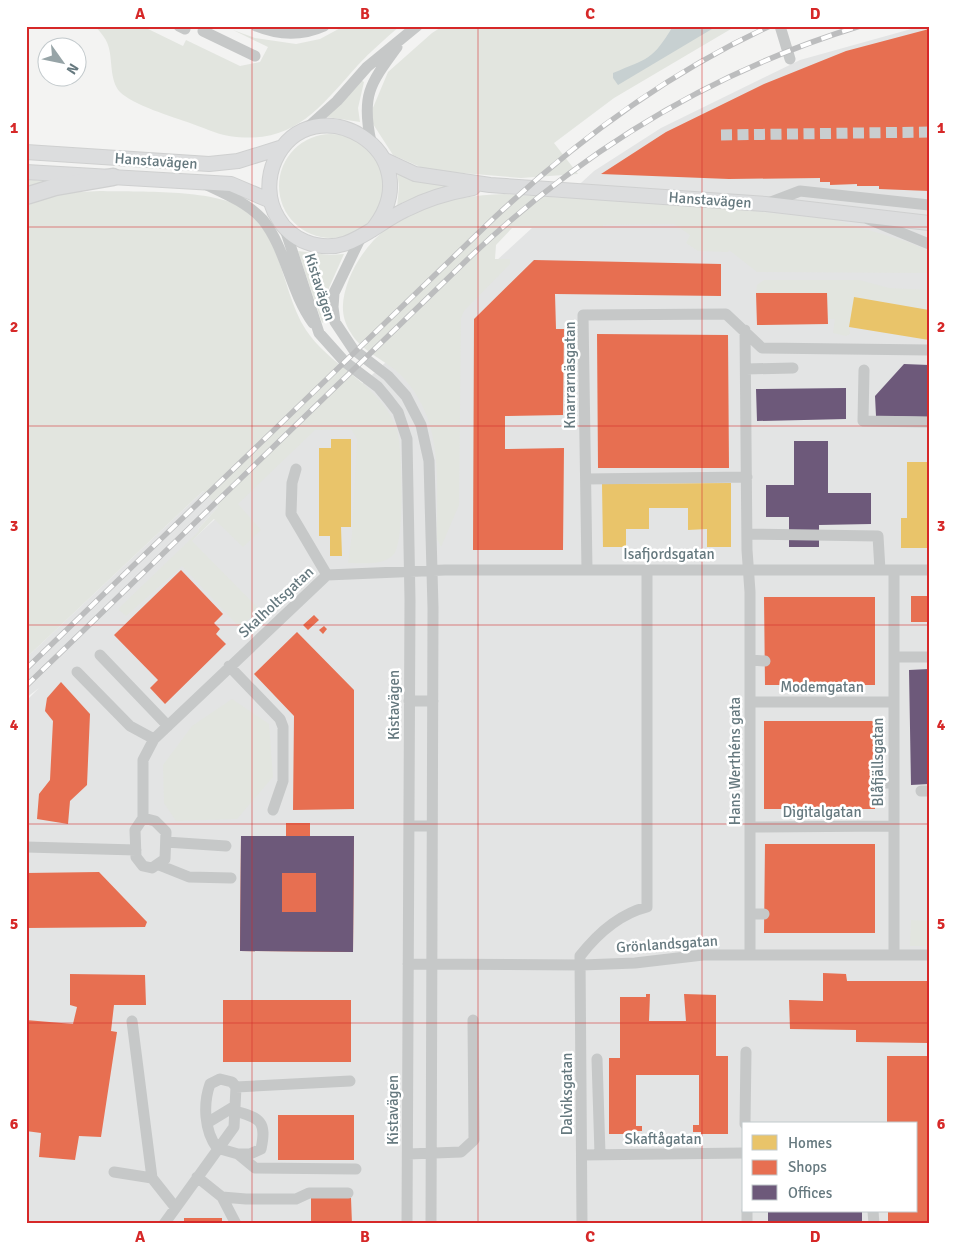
<svg xmlns="http://www.w3.org/2000/svg" width="955" height="1250" viewBox="0 0 955 1250" font-family="Signika,sans-serif">
<rect width="100%" height="100%" fill="#f3f3f2"/>
<path fill="#e3e4e4" fill-rule="evenodd" d="M922,26h7v1198h-903v-523l13,-13 -13,10v-40l177,-167 16,15 -21,23 2,2 -49,47 443,-407 67,-43 139,-68zM744,1124h172v87h-172z"/>
<path fill="#e2e5df" d="M95,26h47l41,20 3,-6 54,26 20,-4 8,-15 -35,-17 22,8 41,6 24,-5 24,-13h56c-15,13 -29,25 -42,39 -38,42 -64,81 -129,71 -13,-2 -27,-9 -39,-13 -17,-6 -57,-18 -70,-31 -11,-12 -7,-33 -12,-47 -2,-7 -9,-14 -13,-19z
M443,26h293l-122,72 -60,45 24,31 -57,4 -94,-8 -34,-15 -20,-31 -1,-14 16,-38 44,-39z
M361,80l3,2 -6,26 2,14 -33,-5z
M279 186a52 52 0 1 1 104 0a52 52 0 1 1-104 0Z
M397,172l53,13 -53,23 2,-22z
M26,179l25,3 -25,6z
M100,191c36,1 114,-2 142,17 42,28 39,84 64,122 22,33 61,49 81,80 5,8 9,15 11,24 4,19 7,106 -4,120 -10,12 -32,9 -46,9l4,-28 5,-96 -6,-10 -36,1 -77,74 23,26 -18,17 -29,-28 -22,22 68,69 -21,17 -57,-61 -56,50 -8,-7 81,-78 -1,-2 20,-22 -15,-16 -177,167v-452l34,-13z
M504,194l231,15 101,11 72,22 21,9v22l-172,-1 -28,-22 -1,2 -30,-1 -12,-8 4,-8 -16,-11 -71,1v3h-91l-16,17 -1,14h15v5l-46,47 -3,7 -2,187 -18,42 -4,-8c-1,-40 4,-81 -9,-120 -7,-19 -18,-37 -34,-50 -14,-11 -34,-20 -43,-36 -12,-18 -9,-35 -2,-54 27,-65 90,-83 155,-85z
M298,251l31,4 15,-1 -16,36v29l-6,4z
M764,280h95l30,8 40,2v20l-74,-13 -6,30 1,7 -4,2 -13,-3 2,-14h-7l-1,-26h-71l1,-8z
M232,699l37,25 4,53 -36,42 -61,2 -12,-18 -1,-38 29,-39z
M911,920l18,1v25h-19z"/>
<path fill="#c7d0d1" d="M673,26h44l-99,59 -5,-7v-5c35,-15 39,-12 60,-47z"/>
<path fill="#e9c46a" d="M854,297l75,13v30l-80,-13z
M331,439h20v88h-10l1,29h-12v-20h-11v-88h12z
M907,462h22v86h-28v-30h6z
M731,483v64h-24v-18l-19,1v-22h-39v21h-23v18h-23l-1,-63z"/>
<path fill="#e76f51" d="M929,29v162l-50,-2v-3h-22v-2l-27,1v-3h-10v-4l-91,1 -128,-5 65,-42 98,-48 82,-33z
M534,260l187,4v32l-166,-2 1,35h8l-1,86 -58,1v33l59,-1 -1,102h-90l1,-231z
M756,293h71l1,31 -71,1z
M597,334l131,1 1,133h-131z
M181,570l42,44 -9,9 6,6 -4,5 10,10 -61,60 -15,-16 8,-8 -44,-45z
M911,596h18v26h-18z
M764,597h111v88h-110z
M314,615l5,5 -11,10 -5,-5z
M324,626l3,3 -4,5 -4,-4z
M297,632l57,58v119l-61,1 1,-94 -40,-42z
M61,682l29,32 -3,71 -17,16 -2,23 -31,-5 2,-25 11,-14 3,-59 -8,-10 2,-13z
M764,721h111v88h-111z
M286,823h24v13h44l-1,116 -113,-1 1,-115h45z
M765,844h110v89h-111z
M99,872l48,50 -2,5 -119,1v-55z
M823,973l23,1 1,7h81l1,62 -73,-1v-12l-66,-1 -1,-29 34,1z
M70,974l75,1 1,30h-32l-3,26 6,1 -16,105 -22,-1 -4,24 -36,-3 2,-24 -15,-2v-111l47,4 4,-17 -7,-2z
M646,994h4l-1,27h37l-2,-27 32,1v61h12v78h-27v-2h-8v-7h6v-50h-63v51h6v5h-8v3h-25v-76h11v-61h26z
M223,1000h128v62h-128z
M887,1056h42v168h-41v-13h28v-87h-29z
M278,1115h76v45h-76z
M311,1198h40l1,26h-41z
M184,1218h38v6h-38z"/>
<path fill="#6d597a" fill-rule="evenodd" d="M904,364l25,1v52l-53,-1 -1,-20z
M846,388v31l-89,2 -1,-32z
M794,441h34v52h43v31l-52,1v22h-30v-30h-23v-32h28z
M929,669v115l-18,1 -2,-115z
M241,836h113l-1,116 -113,-1zM282,873h34v39h-34z
M768,1211h94v13h-94z"/>
<g fill="none" stroke-linecap="round" stroke-linejoin="round">
<path stroke="#c9ced0" stroke-width="11" stroke-dasharray="11 5.5" stroke-linecap="butt" d="M721,135l208,-3"/>
<g stroke="#cfd0d0" stroke-width="16">
<path id="major" d="M26,152l183,12 29,-3 45,-14
M385,160l30,14 75,11 276,19 163,19
M26,172l205,12 40,17
M372,230c64,-78 -60,-149 -97,-70 -8,18 -8,41 3,58 6,11 17,20 28,24 41,16 65,-16 99,-32 21,-11 45,-18 68,-22"/>
</g>
<g stroke="#cfd0d0" stroke-width="19">
<path id="highway" d="M26,196l29,-9 58,-10"/>
</g>
<path stroke="#c6c8c8" stroke-width="11" d="M179,26l6,3
M205,26l-2,5 52,25
M256,26c22,9 46,10 68,0
M780,26l10,33
M307,128l30,-27 30,-34 50,-41
M371,142c-10,-47 -1,-58 26,-95
M205,184c19,9 43,19 58,36 23,29 27,71 50,103
M766,204l34,-13 129,14
M868,219l61,25
M284,226l35,107 26,29 33,25 10,12 10,13 9,27 3,161 -3,624
M360,239l-26,54 -1,14 2,15 18,27 35,27 18,20 15,29 8,36 4,147 -2,616
M745,330l2,220 3,42v363
M746,369l47,-1
M864,370l-1,51 66,1
M296,469l-4,14 -1,31 36,61
M586,479l161,-2
M747,534l131,2 2,34
M587,570l-4,-255 143,-1 36,34 167,2
M100,655l68,71
M894,657h35
M751,660l14,1
M229,666l51,53 3,8v54l-10,29
M77,672l53,54 24,13
M409,701h24
M751,702h142
M875,783h18
M921,791h8
M143,818l12,3 11,11 -1,27 -13,9 -9,-2 -7,-9 -1,-27 8,-12v-58l11,-21 173,-164 118,-5h484
M409,826h23
M750,827l143,-1
M166,842l60,4
M26,847l110,3
M159,865l30,12 42,1
M750,914h14
M894,954v-384
M408,964l174,1 53,-2 68,-8h226
M132,1021l20,157 23,29
M597,1059l3,95
M236,1087l114,-6
M235,1111c25,7 32,10 26,38l-11,5h-12
M207,1123l28,-17
M745,1124l1,-72
M217,1148l21,6 17,14 101,1
M408,1154l53,-2 13,-12 -1,-120
M583,1155l161,-2
M114,1172l38,6
M197,1177l25,20 14,27
M222,1197l24,2h50l13,-6h39
M747,1211v13
M873,1211l1,13
M164,1224l70,-97 2,-40 -4,-5 -12,-3 -10,5c-7,20 -6,46 7,64
M582,1224l-2,-268c18,-23 39,-42 67,-49v-337"/>
<use href="#major" stroke="#dcddde" stroke-width="14"/>
<use href="#highway" stroke="#dcddde" stroke-width="16"/>
<g stroke="#bcbdbe" stroke-width="5.5">
<path id="rail" d="M26,669l468,-451c83,-78 172,-144 276,-192
M26,686l445,-430c111,-105 242,-185 389,-230"/>
</g>
<use href="#rail" stroke="#fff" stroke-width="4" stroke-dasharray="11" stroke-linecap="butt"/>
</g>
<path fill="none" stroke="#d62828" stroke-width="1" stroke-opacity="0.55" d="M252,26v1198M478,26v1198M702,26v1198M26,227h903M26,426h903M26,625h903M26,824h903M26,1023h903"/>
<g text-anchor="middle" dominant-baseline="central" stroke-width="5" stroke-linejoin="round" paint-order="stroke">
<g font-size="15" fill="#66797f" stroke="#fff">
<text transform="translate(156 161) rotate(4)">Hanstavägen</text>
<text transform="translate(710 200) rotate(4)">Hanstavägen</text>
<text transform="translate(320 287) rotate(72)">Kistavägen</text>
<text transform="translate(570 375) rotate(-90)">Knarrarnäsgatan</text>
<text x="669" y="554">Isafjordsgatan</text>
<text transform="translate(276 602) rotate(-43)">Skalholtsgatan</text>
<text x="822" y="687">Modemgatan</text>
<text transform="translate(394 705) rotate(-90)">Kistavägen</text>
<text transform="translate(735 761) rotate(-90)">Hans Werthéns gata</text>
<text transform="translate(878 762) rotate(-90)">Blåfjällsgatan</text>
<text x="822" y="812">Digitalgatan</text>
<text transform="translate(667 944) rotate(-4)">Grönlandsgatan</text>
<text transform="translate(567 1094) rotate(-90)">Dalviksgatan</text>
<text transform="translate(393 1110) rotate(-90)">Kistavägen</text>
<text x="663" y="1139">Skaftågatan</text>
</g>
</g>
<rect width="955" height="1250" fill="none" stroke="#ffffff" stroke-width="55"/>
<rect x="742" y="1122" width="175" height="90" fill="#ffffff" stroke="#c2c9cc"/>
<rect x="752" y="1135" width="25" height="15" fill="#e9c46a" stroke="#c2c9cc"/>
<text x="788" y="1148" font-size="15" fill="#66797f">Homes</text>
<rect x="752" y="1160" width="25" height="15" fill="#e76f51" stroke="#c2c9cc"/>
<text x="788" y="1172" font-size="15" fill="#66797f">Shops</text>
<rect x="752" y="1185" width="25" height="15" fill="#6d597a" stroke="#c2c9cc"/>
<text x="788" y="1198" font-size="15" fill="#66797f">Offices</text>
<g transform="translate(62 62) rotate(123)"><circle r="24" fill="#ffffff" stroke="#c2c9cc"/>
<path d="M0-4L9 19L0 12L-9 19Z" fill="#97a4a7"/>
<text y="-8" font-size="14" font-weight="bold" text-anchor="middle" fill="#66797f">N</text>
</g>
<rect x="28" y="28" width="900" height="1194" fill="none" stroke="#d62828" stroke-width="2"/>
<g font-size="16" text-anchor="middle" font-weight="bold" fill="#d62828">
<text x="140" y="19">A</text>
<text x="365" y="19">B</text>
<text x="590" y="19">C</text>
<text x="815" y="19">D</text>
<text x="14" y="133">1</text>
<text x="941" y="133">1</text>
<text x="14" y="332">2</text>
<text x="941" y="332">2</text>
<text x="14" y="531">3</text>
<text x="941" y="531">3</text>
<text x="14" y="730">4</text>
<text x="941" y="730">4</text>
<text x="14" y="929">5</text>
<text x="941" y="929">5</text>
<text x="14" y="1129">6</text>
<text x="941" y="1129">6</text>
<text x="140" y="1242">A</text>
<text x="365" y="1242">B</text>
<text x="590" y="1242">C</text>
<text x="815" y="1242">D</text>
</g>
</svg>
